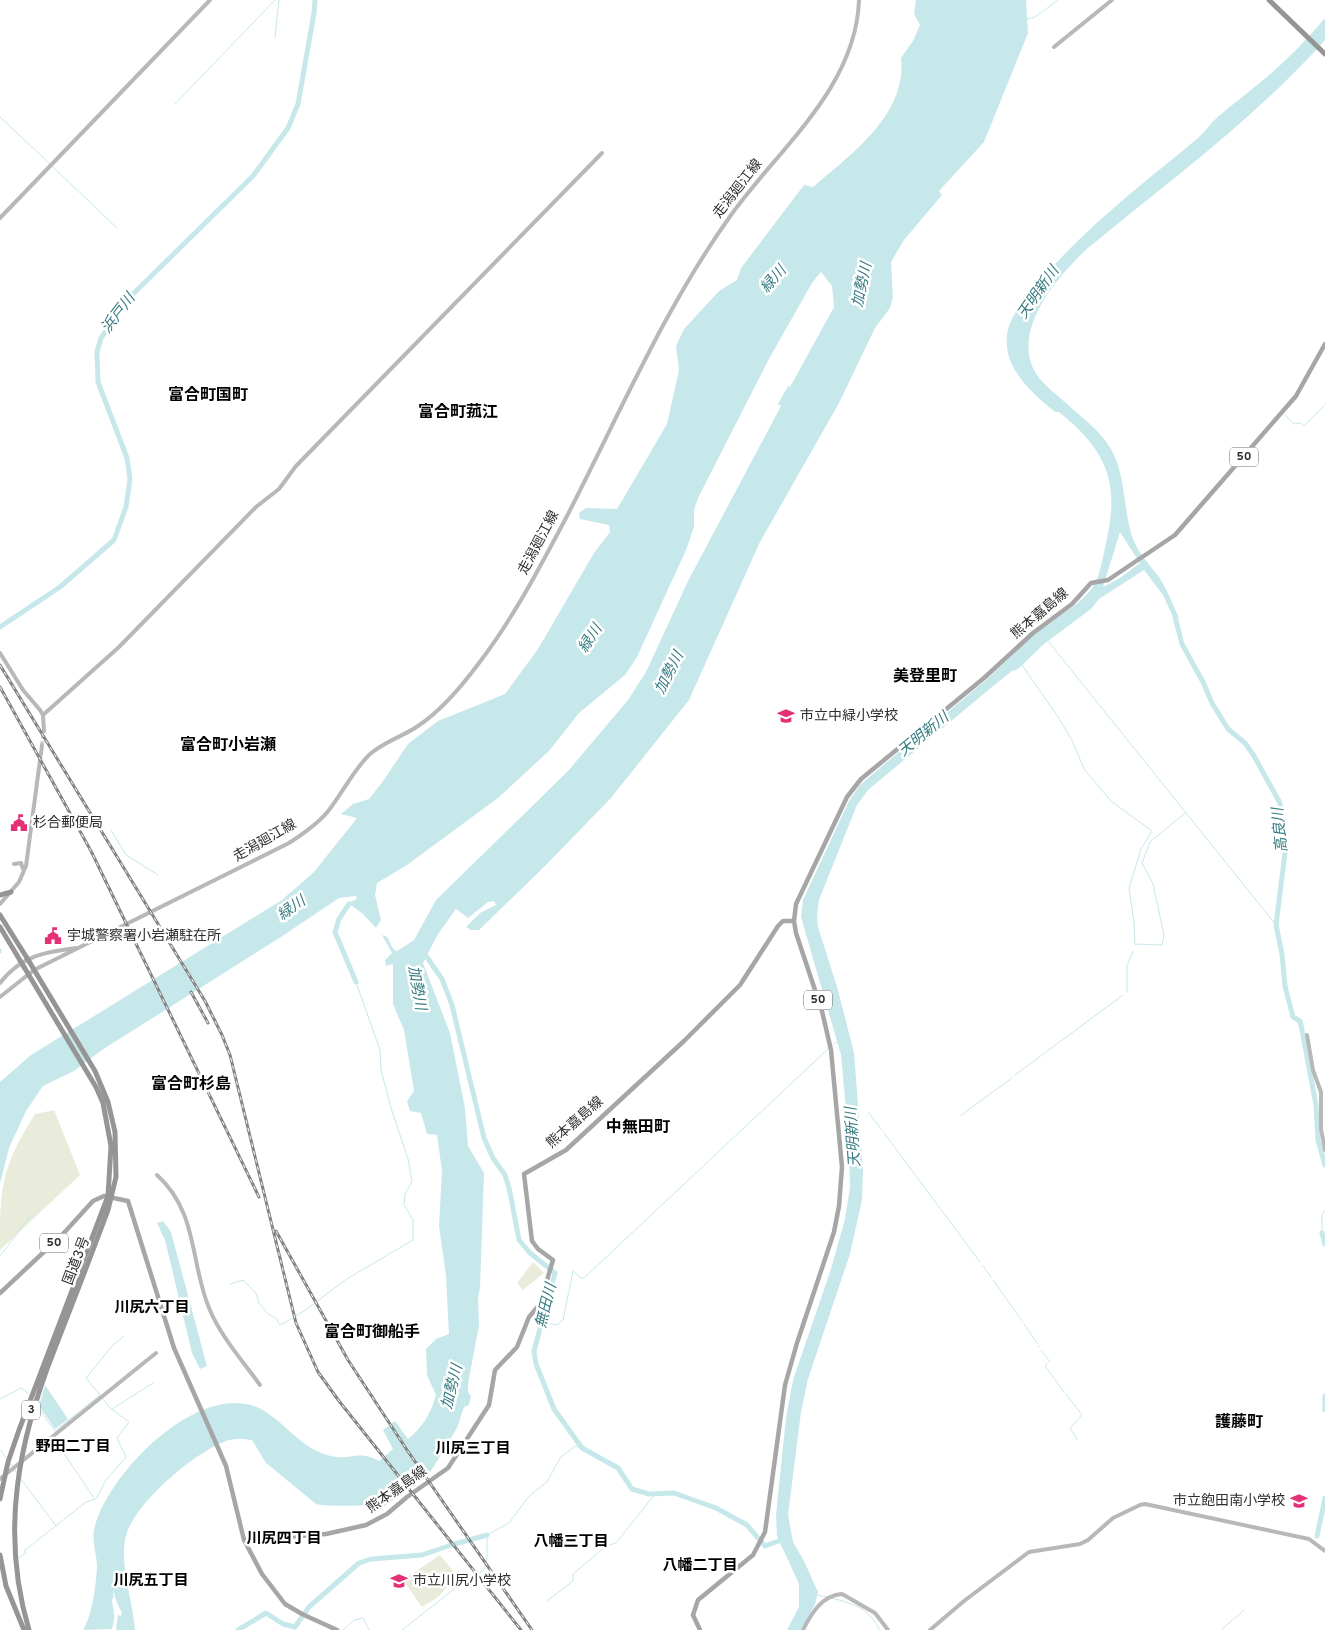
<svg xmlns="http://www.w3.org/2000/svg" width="1325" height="1630" viewBox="0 0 1325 1630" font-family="Overpass,'Noto Sans JP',sans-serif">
<rect width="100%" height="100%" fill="#fff"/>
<path fill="#e9ebdb" d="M54,1110l26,65 -80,75c0,-63 1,-82 35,-136z
M533,1262l11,11 -21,17 -6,-7z
M440,1555l17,21 -19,21 -16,10 -19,-27z"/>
<path fill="#c7e8eb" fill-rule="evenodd" d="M916,0h110l2,33 -44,109 -45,49 3,4 -38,45 -13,22 2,36 -3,10 -15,20 -36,75 -79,139 -71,158 -78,98 -67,69 -65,63h-8l-5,-3 14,-14 16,-8 -2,-4 -6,1 -20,16 -12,-9 -18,25 -15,29 27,70 15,75 3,38 16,27 -4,115 -2,10 1,27 -11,59v8l3,4 -2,9 -5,2 -7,21 -26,43 -50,38 -2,-3c-21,-2 -43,2 -63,-2l-50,-41 -14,-23c-8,-1 -18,-2 -26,1 -31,11 -96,65 -101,99 -5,29 8,61 10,90h-19l2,-15 3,1 1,-4c-7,-9 -7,-21 -13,-31 0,17 9,30 3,48l-29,1c9,-13 14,-50 14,-66 -1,-11 -5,-24 -3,-34 12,-55 104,-150 165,-122 26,13 41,41 72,48 19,5 27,-7 48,5l14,-12 -10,-19 12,-9 13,18c15,-12 23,-26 28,-44l-9,-20 -1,-26 10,-10 13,-5 -3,-58 -7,-50 3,-55 -5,-36 -10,-1 -6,-21 -11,-2 -3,-10 7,-10 -10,-61 -11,-26v-40l-7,2 -1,-6 7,-7 -10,-18 5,2 7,13 3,1 17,-11 22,-40 132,-129 60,-71 18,-28 42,-91 93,-175 -3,-2 10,-18 2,1 44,-80 -2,-21 -11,-14 -9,11 -42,74 -72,141 -4,12v17l-8,23 -49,107 -12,18 -46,38 -30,38 -51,47 -91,67 -30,18 -2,12 6,25 -5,8 -13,-14 -15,-11 9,-4 -1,-3 -17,2 -58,39 -179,113 -28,21 -31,15 -17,25 -17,37 -9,36v-102l31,-27 251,-155 32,-28 43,-54 -16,-4 12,-10 16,-5 14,-18 25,-37 30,-23 67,-27 33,-45 56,-96 16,-21 -1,-7 -29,-6 -1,-6 7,-5 31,1 50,-85 12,-54 -3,-24 8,-17 35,-38 18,-11 4,-12 63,-83 9,2c38,-33 94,-72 88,-129l12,-17 7,-16 -6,-11z
M1325,18v22c-68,77 -158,143 -237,208 -29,27 -74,78 -55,120 6,14 22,25 33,35 16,15 34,27 45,46 15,27 12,59 21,87 5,16 18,29 27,41 8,12 14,28 20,41l-5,1 -11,-24 -19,-25 -45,29 -8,10 -47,35 -26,25 -6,2 -20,16 -124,103 -11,15 -38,95 -2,15 1,12 20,63 16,63 9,117 -1,30 -12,54 -42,125 -7,33 -13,103 5,27 11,19 14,31 -3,12 -14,26h-14l12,-23v-23l-22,-48 -1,-21 10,-97 7,-38 38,-111 14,-50 5,-32 -1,-45 -8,-87 -40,-138 2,-17 46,-99 11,-16c41,-36 84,-69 125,-104 18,-16 34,-34 52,-49 19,-16 46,-27 58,-49 6,-11 8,-27 11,-40 14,-61 1,-92 -47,-131h-4c-23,-19 -52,-44 -48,-77 2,-17 14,-30 24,-43 48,-60 108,-105 167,-154 8,-7 13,-16 21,-22 16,-14 34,-27 50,-41 20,-17 39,-37 56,-57zM1120,532l20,31 -20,15 -17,9z
M163,1221l8,11 36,134 -7,3 -8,-16 -27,-113 -8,-17z
M45,1385l23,34 -13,10 -16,-23z"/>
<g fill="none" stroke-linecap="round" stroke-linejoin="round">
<path stroke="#c7e8eb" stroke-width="1" d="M1027,19l8,-2 23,-17
M275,37l4,-37
M175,104l100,-104
M0,117l50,47
M53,167l64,61
M1285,415l9,9 6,-1 4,3 21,-21
M1048,641l228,284
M1022,665l36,52 14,23 12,29 27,32 41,30 -11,18 -12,39 5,35 1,22
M111,830l15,25 32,20
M1135,944l27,1 2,-10 -11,-51 -11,-21 8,-21 35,-29
M1127,992v-26l6,-15
M833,1045l5,-4
M1015,1075l108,-80
M868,1112l14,18
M960,1116l52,-38
M884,1133l96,129
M1325,1210l-3,5v18l3,-1
M0,1256l32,-42
M983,1266l8,11
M993,1280l29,41
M230,1284l13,-4 13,13 3,10 10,12 7,3 3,6h4l24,-15 38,-29 68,-40v-20l-9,-15 1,-11 7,-13 -4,-22 -17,-51 -10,-38 -1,-20 -24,-68
M542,1322l15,3 6,-5 10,-49 8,7h3l244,-229
M1024,1324l13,19
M1038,1345l1,2
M1041,1350l9,12
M1048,1363l-3,3 19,26
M1066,1394l16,21 -12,13 7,11
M0,1399l21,-11 7,5
M37,1406l18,25 45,-36 -14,-17 26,-32 12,-10
M112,1409l41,-26
M59,1446l35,52
M0,1450l7,9
M9,1462l8,11
M21,1479l35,47
M18,1558l8,-5 -2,-2 62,-49 10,-3 10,-19 20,-23 -9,-19 12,-16 -19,-14 -7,-9
M817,1595l10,2
M831,1598c24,6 36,9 49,32
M547,1601l26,-20v-7l33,-28 10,-3 39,-49
M343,1630l11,-10 9,-2 6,12
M402,1630l60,-47 22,-13 3,-12v-23l22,-12 20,-27 18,-14 13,-24 15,-12 7,2
M1221,1630l23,-20"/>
<path stroke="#c7e8eb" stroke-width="3" d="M0,950v2"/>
<path stroke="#c7e8eb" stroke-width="5" d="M1174,613l8,31 21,38 9,21 16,26 17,14 9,13 26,47 5,50 -9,72 6,29 3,32 8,31 7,4 2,9 14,75 2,35 7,25
M0,627l60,-40 54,-47 12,-33 4,-28 -3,-21 -29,-76 -1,-30 4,-14 30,-42 122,-120 35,-48 10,-24 16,-91 1,-13
M349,904l-10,15 -4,13 21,50
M422,950l20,29 10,26 32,133 9,20 12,17 5,17 9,48 11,13 25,20 -21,78 2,13 18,45 28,39 36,20 14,21 17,5 25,-1 42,15 31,17 18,21 19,-7
M1322,1233l3,11
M1325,1396v14
M1317,1536l8,-38
M110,1578l1,19
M238,1630l28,-17 17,11 12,3 14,-20 50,-44 12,-4 51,-4 29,-10 36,-10"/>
<path stroke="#d5d5d5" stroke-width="4" stroke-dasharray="4 2" stroke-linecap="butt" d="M42,745l2,-14"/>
<path stroke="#b8b8b8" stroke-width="4" d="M1054,47l58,-47
M0,218l210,-218
M0,653l23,37 17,20 3,5 1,16
M43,715l76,-68 137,-140 23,-18 17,-23 306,-313
M14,864l7,-1 2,6
M0,904l19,-22 7,-16 16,-121
M0,983c21,-27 44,-31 76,-35
M0,997l34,-27 255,-127c14,-9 30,-20 40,-33 14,-18 24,-39 40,-55 14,-13 33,-18 49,-29 24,-16 44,-40 61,-63 35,-46 61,-96 88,-147 52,-101 98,-209 164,-301 48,-67 125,-127 128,-215
M1307,1035l6,35 8,22v37l4,21
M157,1175c41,37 33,87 52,133 12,29 33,52 51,77
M0,1479l156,-126
M803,1630c8,-16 19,-35 39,-36l33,19 13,17
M930,1630l34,-29 65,-49 51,-8 8,-4 25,-22 27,-13 5,-1 164,35 16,12"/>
<path stroke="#a6a6a6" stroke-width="4.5" d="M0,1293l62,-58 31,-34 11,-5 24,5 46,147 52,118 18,74 18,34 23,30 17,10 35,16
M244,1540l82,-6 40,-9 21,-11 20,-17 41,-29 41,-63 6,-35 22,-23 12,-30 11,-13 13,-44 -15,-11 -6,-8 -8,-67 42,-24 118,-109 56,-56 38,-59 5,-5h11
M700,1630l-7,-15 5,-15 55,-45 12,-23 20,-147 12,-42 37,-111 5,-26 3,-39 -11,-117 -9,-39 -26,-78 -2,-12 2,-17 51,-107 14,-18 123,-101 49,-45 39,-29 19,-21 17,-3 67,-45 121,-139 29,-52"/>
<path stroke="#959595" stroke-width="5" d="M1269,0l56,54
M0,895l11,-3
M0,915l27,43
M0,927l21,35
M0,1499l8,-37 11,-32 89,-234 3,-50 -8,-43 -7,-16 -72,-120
M0,1555l6,31 18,44
M29,1630c-29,-97 -11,-189 26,-282 18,-46 36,-92 53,-138l8,-33 -1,-45 -7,-30 -13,-31 -65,-108"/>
<g stroke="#838383" stroke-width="3">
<path id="rail" d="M0,665l205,336 17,34 8,20 66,268 22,49 21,29 182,229
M0,687l91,164 168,346
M191,992l17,31
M276,1231l72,129 59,90 125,180"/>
</g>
<use href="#rail" stroke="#fff" stroke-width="1" stroke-dasharray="4" stroke-linecap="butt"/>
<path stroke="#959595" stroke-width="5" d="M27,958l3,5
M21,962l3,5"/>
</g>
<defs>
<g id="school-bare" transform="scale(1.35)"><path d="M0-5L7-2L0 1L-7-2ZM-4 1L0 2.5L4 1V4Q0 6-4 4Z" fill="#e43076" stroke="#fff" stroke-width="2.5" paint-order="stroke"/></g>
<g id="civic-bare" transform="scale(1.35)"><path d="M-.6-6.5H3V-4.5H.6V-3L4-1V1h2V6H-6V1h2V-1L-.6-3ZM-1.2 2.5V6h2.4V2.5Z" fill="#e43076" stroke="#fff" stroke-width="2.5" paint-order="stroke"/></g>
</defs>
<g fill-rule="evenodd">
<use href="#school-bare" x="786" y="716"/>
<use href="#civic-bare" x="19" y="823"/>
<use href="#civic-bare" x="53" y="936"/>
<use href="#school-bare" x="1299" y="1501"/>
<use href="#school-bare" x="399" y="1581"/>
</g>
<g text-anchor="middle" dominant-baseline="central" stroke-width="5" stroke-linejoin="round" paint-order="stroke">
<g fill="#fff" stroke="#6d6d6d" stroke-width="1">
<rect x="1230" y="447.5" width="28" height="19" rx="4"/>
<rect x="804" y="990.5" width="28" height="19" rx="4"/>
<rect x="40" y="1233.5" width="28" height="19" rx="4"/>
<rect x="22" y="1400.5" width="18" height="19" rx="4"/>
</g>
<g font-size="12" font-weight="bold" fill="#2e2e2e">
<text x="1244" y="457">50</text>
<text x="818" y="1000">50</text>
<text x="54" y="1243">50</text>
<text x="31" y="1410">3</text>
</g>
<g font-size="14" fill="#2e2e2e" stroke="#fff">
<text transform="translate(738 189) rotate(-52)">走潟廻江線</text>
<text transform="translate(539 543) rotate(-62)">走潟廻江線</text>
<text transform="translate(1040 614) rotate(-40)">熊本嘉島線</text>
<text transform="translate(265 841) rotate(-30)">走潟廻江線</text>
<text transform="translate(575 1123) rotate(-41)">熊本嘉島線</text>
<text transform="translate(77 1261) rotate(-69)">国道3号</text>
<text transform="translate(397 1490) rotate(-35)">熊本嘉島線</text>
</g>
<g font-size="14" fill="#2e2e2e" stroke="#fff" text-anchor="start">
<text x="800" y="716">市立中緑小学校</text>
<text x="33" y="823">杉合郵便局</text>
<text x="67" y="936">宇城警察署小岩瀬駐在所</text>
<text x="1285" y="1501" text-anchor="end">市立飽田南小学校</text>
<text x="413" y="1581">市立川尻小学校</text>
</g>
<g font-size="15" font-style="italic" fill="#387d82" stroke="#fff">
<text transform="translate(774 280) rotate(-49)">緑川</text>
<text transform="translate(863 285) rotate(-78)">加勢川</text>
<text transform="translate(1039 293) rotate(-55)">天明新川</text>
<text transform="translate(119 314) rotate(-53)">浜戸川</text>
<text transform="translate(591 639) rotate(-57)">緑川</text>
<text transform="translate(670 673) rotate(-63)">加勢川</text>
<text transform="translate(924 735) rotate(-39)">天明新川</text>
<text transform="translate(1281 830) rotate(-96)">高良川</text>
<text transform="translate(292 909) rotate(-35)">緑川</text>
<text transform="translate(416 988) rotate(80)">加勢川</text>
<text transform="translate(854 1137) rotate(-94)">天明新川</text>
<text transform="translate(547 1306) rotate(-76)">無田川</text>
<text transform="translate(453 1387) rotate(-76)">加勢川</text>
</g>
<g font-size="15" font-weight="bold" fill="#000" stroke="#fff">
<text x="152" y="1308">川尻六丁目</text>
<text x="73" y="1447">野田二丁目</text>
<text x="473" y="1449">川尻三丁目</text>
<text x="284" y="1539">川尻四丁目</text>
<text x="571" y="1542">八幡三丁目</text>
<text x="700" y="1566">八幡二丁目</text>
<text x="151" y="1581">川尻五丁目</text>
</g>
<g font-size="16" font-weight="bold" fill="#000" stroke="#fff">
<text x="208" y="396">富合町国町</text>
<text x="458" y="413">富合町菰江</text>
<text x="925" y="677">美登里町</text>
<text x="228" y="746">富合町小岩瀬</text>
<text x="191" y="1085">富合町杉島</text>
<text x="638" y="1128">中無田町</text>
<text x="372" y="1333">富合町御船手</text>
<text x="1239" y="1423">護藤町</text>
</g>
</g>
</svg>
